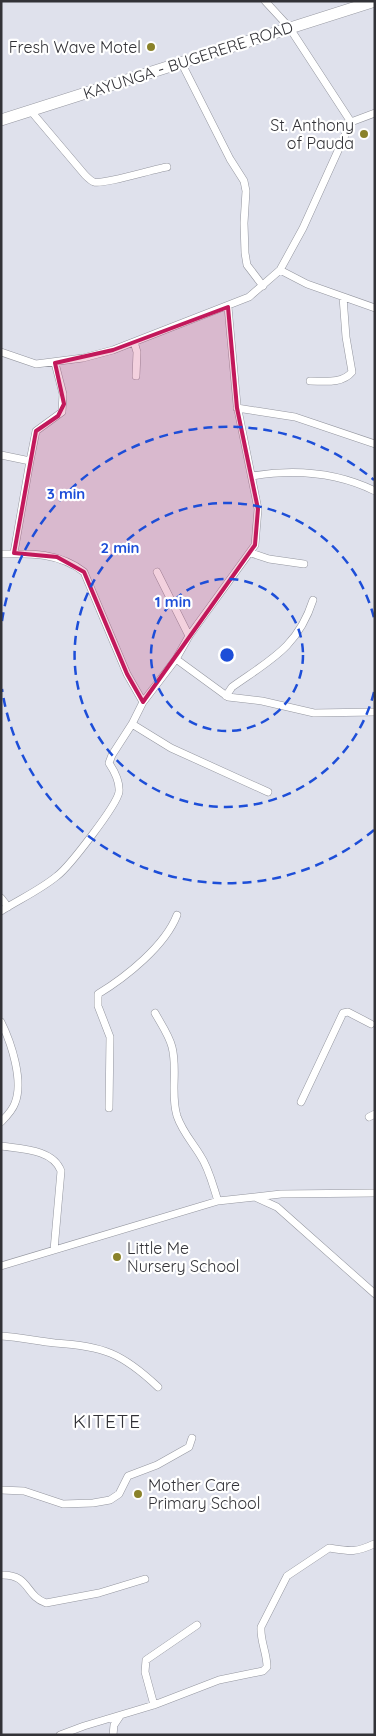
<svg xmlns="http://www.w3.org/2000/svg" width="376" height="1736" viewBox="0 0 376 1736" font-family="Quicksand,sans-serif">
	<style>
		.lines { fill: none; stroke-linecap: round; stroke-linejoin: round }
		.minor-casing { stroke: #94969f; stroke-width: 8 }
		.primary-casing { stroke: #94969f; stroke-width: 12 }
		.minor { stroke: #fff; stroke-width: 7 }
		.primary { stroke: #fff; stroke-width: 11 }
		.marked { fill: #c2185b; fill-opacity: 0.2; stroke: #c2185b; stroke-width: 4; stroke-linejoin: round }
		.ring { fill: none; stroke: #1d4ed8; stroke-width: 2.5; stroke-dasharray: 9 6 }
		.poi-dot { fill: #8a822a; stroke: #fff; stroke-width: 2 }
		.labels { text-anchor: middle; stroke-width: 4.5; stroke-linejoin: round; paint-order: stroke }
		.poi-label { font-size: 16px; fill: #323237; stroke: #fff; text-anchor: end }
		.street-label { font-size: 16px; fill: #323237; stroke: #fff }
		.quarter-label { font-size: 19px; letter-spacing: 1px; fill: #323237; stroke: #fff }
		.centre { fill: #1d4ed8; stroke: #fff; stroke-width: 2.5 }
		.ring-label { font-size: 15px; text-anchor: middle; font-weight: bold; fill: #1d4ed8; stroke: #fff; stroke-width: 4.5; stroke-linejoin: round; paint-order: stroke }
	</style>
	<rect width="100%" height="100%" fill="#dfe1ec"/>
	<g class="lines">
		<defs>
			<path id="minor" d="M265,1L289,27L351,122
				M181,62L230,159L244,181L246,191L244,223L245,253L247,265L263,286
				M30,110L85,175C87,177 91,181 94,182C102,185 154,169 167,167
				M351,122L375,113
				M280,270L307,284L375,308
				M134,342L137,352L136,376
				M1,352L36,364L83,358L113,350L249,297L280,270L303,228L351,122
				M310,381C325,381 342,384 352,372L346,337L343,297
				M237,408L295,417L375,444
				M1,455L30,461L14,553
				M30,461L36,431L62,412L63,394L55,363
				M252,476C294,469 336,472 375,491
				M251,553L269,559L304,564
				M1,554C31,553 60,553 84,572L127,674L143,702
				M157,572L189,636
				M176,659L228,697L262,701L314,713L375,712
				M226,696L232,687C270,660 298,647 313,600
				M132,724L171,748L268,792
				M1,898L8,907
				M1,911C20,899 40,890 57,876C69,867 117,805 119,792C120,782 115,772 109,763L112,755L132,724L143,702L176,659L189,636L255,545L258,509L237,405L228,307
				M155,1013C161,1024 169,1035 172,1047C178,1070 170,1093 177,1116C182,1131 192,1142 200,1155C209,1168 213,1186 218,1201
				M1,1022C11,1042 24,1081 15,1103C13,1109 6,1117 1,1122
				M301,1102L343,1013L348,1012L371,1024
				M109,1108L110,1037L98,1006V994C126,977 165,946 177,915
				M369,1117L375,1114
				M1,1146C21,1149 53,1149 61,1171L54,1250
				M255,1197L281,1194L375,1193
				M1,1266L218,1201L255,1197L277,1207L375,1294
				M1,1336C19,1337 37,1341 55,1343C103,1346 122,1353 158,1387
				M1,1490L24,1491L63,1504L93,1503L110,1500L119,1494L128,1476L157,1465L189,1447L192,1438
				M1,1575C30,1574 25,1596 46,1603L99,1593L145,1579
				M154,1705L145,1672L146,1660L197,1625
				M60,1735L84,1726L154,1705L219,1680L263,1671L267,1667C267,1653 260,1641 261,1627L287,1576L329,1548C349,1551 355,1553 374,1544
				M113,1735L114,1725L120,1716"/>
			<path id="primary" d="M1,120L375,1"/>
		</defs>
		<!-- minor casing -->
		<use href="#minor" class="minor-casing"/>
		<!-- primary casing -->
		<use href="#primary" class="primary-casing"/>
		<!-- minor -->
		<use href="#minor" class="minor"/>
		<!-- primary -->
		<use href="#primary" class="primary"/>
	</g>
	<!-- marked area -->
	<path class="marked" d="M228,307L237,408L258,509L255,545L143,702L127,674L84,572L57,557L14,553L36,431L58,416L64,404L55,363L113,350Z"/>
	<!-- distance rings -->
	<g class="ring">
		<circle cx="227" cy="655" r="76"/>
		<path d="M374 692A152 152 0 1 1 374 618"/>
		<path d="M374 830A228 228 0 0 1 2 689M2 621A228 228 0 0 1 374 480"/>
	</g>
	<!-- markers -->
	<g class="poi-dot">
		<circle cx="151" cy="47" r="5"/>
		<circle cx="364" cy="134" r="5"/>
		<circle cx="117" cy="1257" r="5"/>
		<circle cx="138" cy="1494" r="5"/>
	</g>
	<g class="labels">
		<!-- poi labels -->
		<g class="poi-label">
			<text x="141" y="53">Fresh Wave Motel</text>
			<text x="354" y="131">St. Anthony<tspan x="354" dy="18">of Pauda</tspan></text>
			<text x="127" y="1254" text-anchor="start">Little Me<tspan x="127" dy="18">Nursery School</tspan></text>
			<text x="148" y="1491" text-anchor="start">Mother Care<tspan x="148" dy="18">Primary School</tspan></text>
		</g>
		<!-- street labels -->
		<g class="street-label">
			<text transform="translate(188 60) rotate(-18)" y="6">KAYUNGA - BUGERERE ROAD</text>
		</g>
		<!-- quarter labels -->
		<g class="quarter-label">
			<text x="107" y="1428">KITETE</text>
		</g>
	</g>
	<circle cx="227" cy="655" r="8" class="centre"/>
	<g class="ring-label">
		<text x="66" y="499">3 min</text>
		<text x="120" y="553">2 min</text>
		<text x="173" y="607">1 min</text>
	</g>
	<!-- border -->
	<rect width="376" height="1736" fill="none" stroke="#323237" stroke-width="5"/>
</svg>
